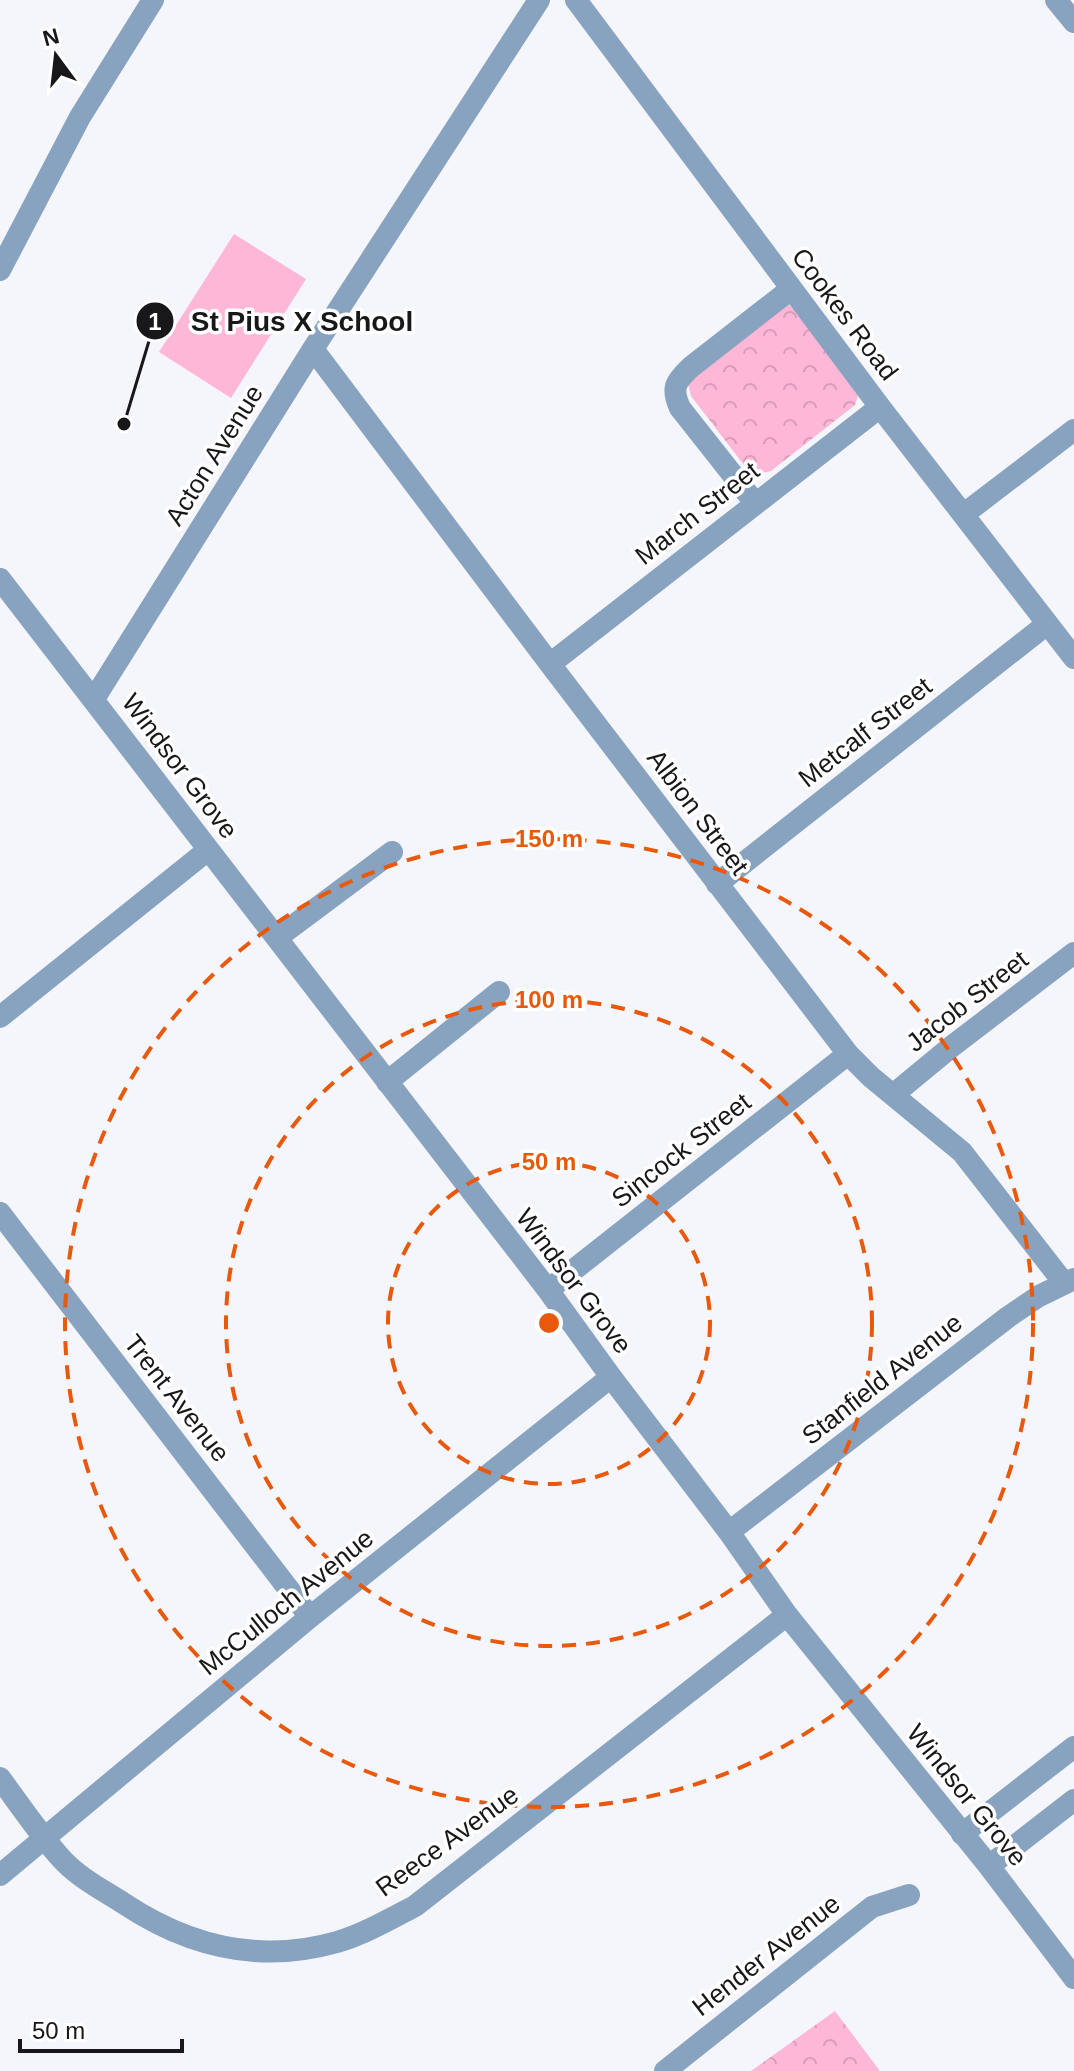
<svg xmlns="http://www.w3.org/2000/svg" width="1074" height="2071" viewBox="0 0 1074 2071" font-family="Helvetica,sans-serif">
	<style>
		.park { fill: url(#park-crowns) }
		.garden { fill: #feb7d6 }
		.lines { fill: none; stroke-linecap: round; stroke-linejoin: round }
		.minor { stroke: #88a3bf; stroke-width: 22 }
		.ring { fill: none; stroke: #e8590c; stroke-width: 4; stroke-dasharray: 14 10 }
		.labels { text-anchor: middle; stroke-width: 7; stroke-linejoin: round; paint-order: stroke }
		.street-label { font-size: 26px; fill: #18181a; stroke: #fff }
		.centre { fill: #e8590c; stroke: #fff; stroke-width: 4 }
		.ring-label { font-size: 24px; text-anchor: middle; font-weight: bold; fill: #e8590c; stroke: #fff; stroke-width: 7; stroke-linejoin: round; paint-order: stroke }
		.leader { fill: none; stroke: #18181a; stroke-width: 3 }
		.callout-dot { fill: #18181a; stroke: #fff; stroke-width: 3 }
		.mark-label { font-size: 24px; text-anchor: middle; font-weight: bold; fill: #fff }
		.callout-label { font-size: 28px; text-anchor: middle; font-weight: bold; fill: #18181a; stroke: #fff; stroke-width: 7; stroke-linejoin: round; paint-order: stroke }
	</style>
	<defs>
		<pattern id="park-crowns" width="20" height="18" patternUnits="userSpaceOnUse" patternTransform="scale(2)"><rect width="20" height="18" fill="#feb7d6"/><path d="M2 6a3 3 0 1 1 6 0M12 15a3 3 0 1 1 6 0" fill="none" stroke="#d99db7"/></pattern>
	</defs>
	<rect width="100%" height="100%" fill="#f5f5fc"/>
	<!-- park -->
	<path class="park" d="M789,305L799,311L858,396L855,405L771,471L759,474L747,469L691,396L688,384L776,306Z
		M835,2011L880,2071H751Z"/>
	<!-- garden -->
	<path class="garden" d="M234,234L306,279L231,398L159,352Z"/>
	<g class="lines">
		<!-- minor -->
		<path class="minor" d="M576,0L880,407L1074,658
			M1056,0L1074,22
			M0,270L80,117L153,0
			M313,349L550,664L848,1054L871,1077L962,1152L1064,1283
			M755,503L680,408C671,388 675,382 691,367L791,289
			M964,514L1074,430
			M0,579L548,1290L611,1377L729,1532L787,1615L989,1866L1074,1978
			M550,664L880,407
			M94,699L313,349L539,0
			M717,884L1047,624
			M278,937L392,852
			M0,1017L208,850
			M387,1082L499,992
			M894,1094L951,1047L1074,953
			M0,1213L310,1617
			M548,1290L848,1054
			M729,1532L1008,1317L1039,1296L1074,1279
			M0,1778C19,1804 38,1832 59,1856C76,1876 101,1889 123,1903C189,1947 260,1964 337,1942C364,1934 390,1919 415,1906L787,1615
			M962,1834L1074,1747
			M989,1866L1074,1800
			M0,1875L310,1617L611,1377
			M665,2071L872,1907L909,1895"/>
	</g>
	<!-- distance rings -->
	<g class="ring">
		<circle cx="549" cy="1323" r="161"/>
		<circle cx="549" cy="1323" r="323"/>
		<circle cx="549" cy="1323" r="484"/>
	</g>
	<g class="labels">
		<!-- street labels -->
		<g class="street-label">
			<text transform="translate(845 314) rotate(53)" y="9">Cookes Road</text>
			<text transform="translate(214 455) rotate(-58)" y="9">Acton Avenue</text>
			<text transform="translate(697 513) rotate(-38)" y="9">March Street</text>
			<text transform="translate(865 732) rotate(-38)" y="9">Metcalf Street</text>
			<text transform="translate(180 766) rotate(53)" y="9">Windsor Grove</text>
			<text transform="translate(698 812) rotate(53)" y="9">Albion Street</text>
			<text transform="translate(967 1001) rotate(-38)" y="9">Jacob Street</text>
			<text transform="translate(681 1150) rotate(-38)" y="9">Sincock Street</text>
			<text transform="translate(574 1281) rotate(53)" y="9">Windsor Grove</text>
			<text transform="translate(882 1379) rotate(-38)" y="9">Stanfield Avenue</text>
			<text transform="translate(177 1398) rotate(52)" y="9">Trent Avenue</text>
			<text transform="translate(286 1602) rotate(-39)" y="9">McCulloch Avenue</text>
			<text transform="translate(967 1795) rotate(51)" y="9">Windsor Grove</text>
			<text transform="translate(447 1841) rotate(-36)" y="9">Reece Avenue</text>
			<text transform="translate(766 1955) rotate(-38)" y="9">Hender Avenue</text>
		</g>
	</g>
	<circle cx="549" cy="1323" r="12" class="centre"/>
	<g class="ring-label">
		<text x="549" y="847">150 m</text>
		<text x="549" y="1008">100 m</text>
		<text x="549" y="1170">50 m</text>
	</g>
	<!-- callouts -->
	<path class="leader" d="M124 424L155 321"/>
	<g class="callout-dot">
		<circle cx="124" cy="424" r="8"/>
		<circle cx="155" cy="321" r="20"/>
	</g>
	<g class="mark-label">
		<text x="155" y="330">1</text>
	</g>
	<g class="callout-label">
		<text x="302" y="331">St Pius X School</text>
	</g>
	<!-- north arrow -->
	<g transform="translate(56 56) rotate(345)" stroke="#ffffff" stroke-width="6" paint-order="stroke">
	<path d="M0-6L14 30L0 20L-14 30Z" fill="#18181a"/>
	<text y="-12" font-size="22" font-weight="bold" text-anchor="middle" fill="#18181a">N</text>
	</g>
	<!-- scale -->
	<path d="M20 2039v12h162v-12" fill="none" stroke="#18181a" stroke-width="4"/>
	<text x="32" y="2039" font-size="24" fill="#18181a" stroke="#ffffff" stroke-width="6" paint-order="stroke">50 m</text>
</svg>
